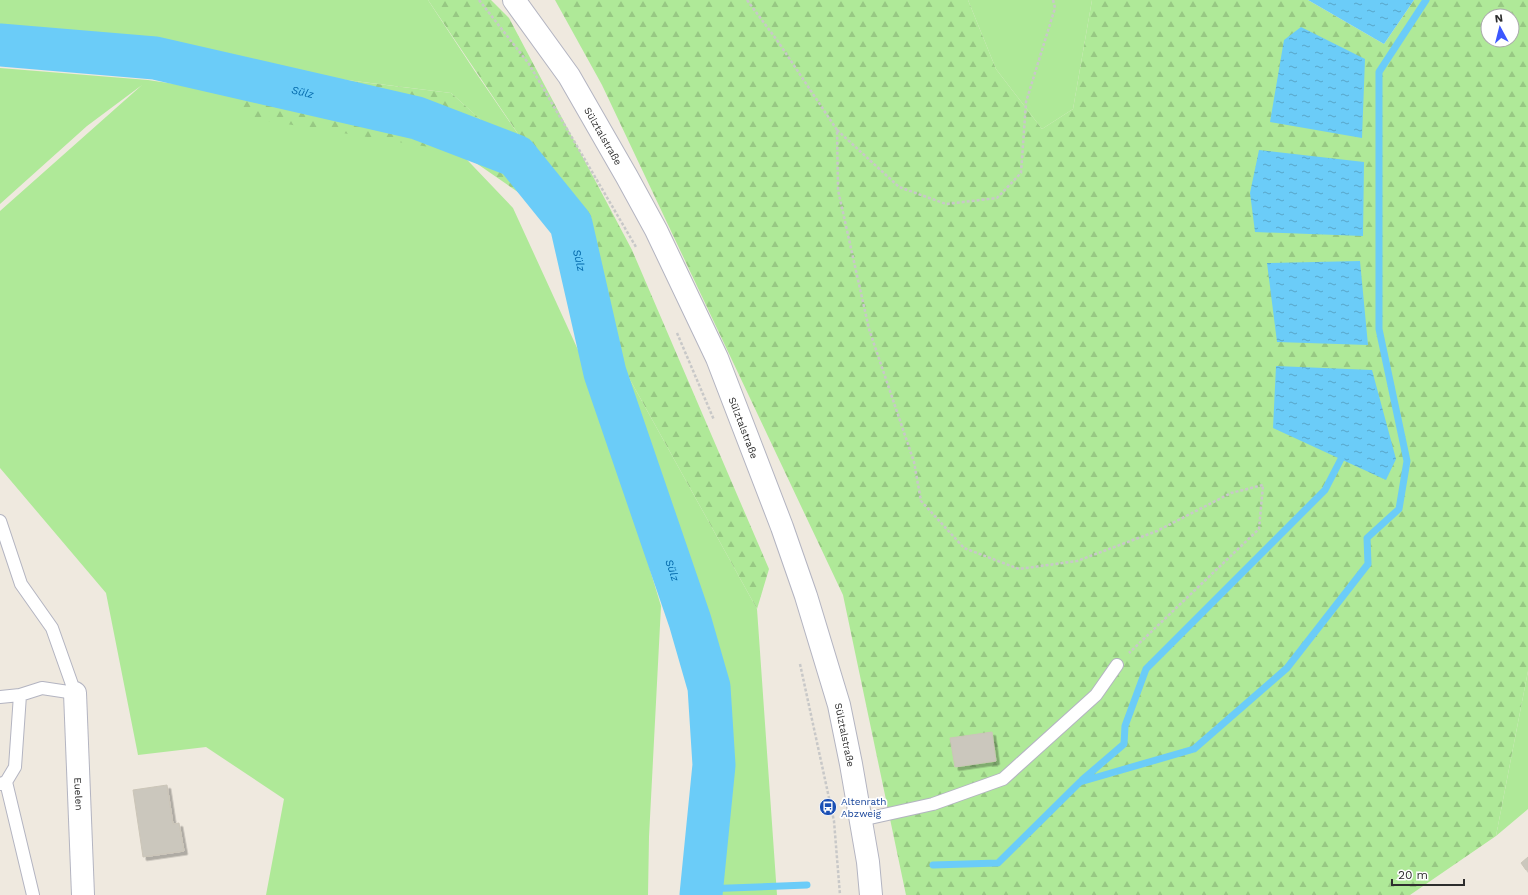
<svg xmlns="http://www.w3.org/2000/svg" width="1528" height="895" viewBox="0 0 1528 895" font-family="'Work Sans',sans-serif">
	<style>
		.green { fill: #afe998 }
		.forest { fill: url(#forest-firs); fill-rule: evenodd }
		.water { fill: url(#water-ripples) }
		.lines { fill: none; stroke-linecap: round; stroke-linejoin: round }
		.stream { stroke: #6bccf8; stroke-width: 7 }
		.river { stroke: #6bccf8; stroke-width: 43 }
		.building { fill: #cbc7bd; stroke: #cbc5b8; filter: url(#shadow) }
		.lane-casing { stroke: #b3b4c1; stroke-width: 14 }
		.street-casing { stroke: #b3b4c1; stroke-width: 24 }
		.secondary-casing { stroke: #b3b4c1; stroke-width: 24 }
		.path { stroke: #c8c8c8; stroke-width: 2.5; stroke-dasharray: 3 2; stroke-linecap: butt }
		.lane { stroke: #fff; stroke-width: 12 }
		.street { stroke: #fff; stroke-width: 22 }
		.secondary { stroke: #fff; stroke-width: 22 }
		.labels { text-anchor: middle; stroke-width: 3.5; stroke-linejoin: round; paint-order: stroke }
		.street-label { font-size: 10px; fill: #2d2d2d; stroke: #fff }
		.transit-label { font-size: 10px; fill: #164399; stroke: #fff; text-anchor: start }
		.water-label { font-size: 11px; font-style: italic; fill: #0369ab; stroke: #fff }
	</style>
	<defs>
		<pattern id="forest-firs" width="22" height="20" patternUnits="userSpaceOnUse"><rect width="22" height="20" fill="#afe998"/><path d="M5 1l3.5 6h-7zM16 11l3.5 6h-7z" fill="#97c883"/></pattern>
		<pattern id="water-ripples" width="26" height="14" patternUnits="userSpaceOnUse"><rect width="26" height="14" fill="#6bccf8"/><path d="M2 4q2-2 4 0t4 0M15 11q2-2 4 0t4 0" fill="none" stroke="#58a6c9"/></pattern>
		<filter id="shadow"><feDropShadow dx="3.5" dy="3.5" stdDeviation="0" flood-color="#0004"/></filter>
	</defs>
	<rect width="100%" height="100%" fill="#efe9df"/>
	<!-- green -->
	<path class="green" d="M0,0H428L474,70L553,185L451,93L0,37Z
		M968,0H1092L1073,109L1042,129L996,69Z
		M0,68L148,80L431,122L513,208L595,387L661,606L649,837L648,895H266L284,799L206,747L138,755L106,593L0,468V211L142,85L87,126L0,204Z
		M623,367L757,609L777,895H705L709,623Z
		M1528,671V809L1496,836Z"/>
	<!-- forest -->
	<path class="forest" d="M428,0H491L509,18L632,250L769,569L757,609L623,367L541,208L460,152L249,118L207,63L451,93L551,183Z
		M555,0H968L996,69L1042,129L1073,109L1092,0H1308L1384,44L1414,0H1528V671L1496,836L1410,895H906L843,595L602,85ZM1488,16H1512V40H1488Z"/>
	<!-- water -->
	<path class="water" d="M1308,0H1414L1384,44Z
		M1301,27L1365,59L1362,138L1270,122L1284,40Z
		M1259,150L1364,162L1363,236L1255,232L1250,193Z
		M1360,261L1368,345L1277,342L1267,263Z
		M1276,366L1372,370L1396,459L1386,480L1273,428Z"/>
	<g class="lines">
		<!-- stream -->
		<path class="stream" d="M1082,780L1124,744L1125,726L1146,669L1325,490L1341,459
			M933,865L998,863L1080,782L1194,749L1287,668L1368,564L1367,538L1399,509L1407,461L1379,329V72L1426,0
			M702,889L807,885"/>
		<!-- river -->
		<path class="river" id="s1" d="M0,45L155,58L417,118L516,156L571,224L605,373L690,621L709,687L714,765L701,895"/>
	</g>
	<!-- building -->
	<path class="building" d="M992,732L996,761L955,767L950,738Z
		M167,785L173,824L179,823L184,851L143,857L133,790Z
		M1528,857V870H1526L1521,863Z"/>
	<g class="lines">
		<defs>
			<path id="lane" d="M0,521L21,584L52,628L75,693L42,688L20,695L0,697
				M6,782L15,767L20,695
				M0,784L6,782L33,895
				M861,820L933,804L1003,779L1096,695L1117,665"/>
			<g id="street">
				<path id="s2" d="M75,693L83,895"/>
			</g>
			<g id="secondary">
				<path id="s3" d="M514,0L569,76L627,177L656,230L717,358L782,527L806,596L839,705L851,764L868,862L871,895"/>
			</g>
		</defs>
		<!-- lane casing -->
		<use href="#lane" class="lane-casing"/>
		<!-- street casing -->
		<use href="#street" class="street-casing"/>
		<!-- secondary casing -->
		<use href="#secondary" class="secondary-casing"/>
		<!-- path -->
		<path class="path" d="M479,0L529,64L636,247
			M747,0L779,43L837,130L838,190L869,329L914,462L921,501L964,548L1019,569L1077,561L1157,531L1231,493L1263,485L1259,529L1129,653
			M837,130L899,187L946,204L997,198L1021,173L1026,102L1055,8L1053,0
			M677,333L714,420
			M800,664L834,821L840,895"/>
		<!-- lane -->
		<use href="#lane" class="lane"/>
		<!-- street -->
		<use href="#street" class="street"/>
		<!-- secondary -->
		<use href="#secondary" class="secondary"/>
	</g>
	<!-- icons -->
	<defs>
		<symbol id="bus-disc" viewBox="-11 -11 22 22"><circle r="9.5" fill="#1a4fb4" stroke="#fff"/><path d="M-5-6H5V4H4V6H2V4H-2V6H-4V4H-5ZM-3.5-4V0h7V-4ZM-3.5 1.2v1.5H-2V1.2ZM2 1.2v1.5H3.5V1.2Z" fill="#fff"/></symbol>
	</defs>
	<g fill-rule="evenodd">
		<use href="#bus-disc" x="818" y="797" width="20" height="20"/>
	</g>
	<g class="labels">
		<!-- street labels -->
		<g class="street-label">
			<text dy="4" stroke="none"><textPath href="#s3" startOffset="163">Sülztalstraße</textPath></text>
			<text dy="4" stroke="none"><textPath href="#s3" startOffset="487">Sülztalstraße</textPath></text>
			<text dy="4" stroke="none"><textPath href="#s3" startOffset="811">Sülztalstraße</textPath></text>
			<text dy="4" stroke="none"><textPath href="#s2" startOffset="101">Euelen</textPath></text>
		</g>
		<!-- transit labels -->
		<g class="transit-label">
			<text x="841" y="805">Altenrath<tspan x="841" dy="12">Abzweig</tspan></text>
		</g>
		<!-- water labels -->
		<g class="water-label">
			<text dy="4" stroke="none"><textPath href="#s1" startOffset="307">Sülz</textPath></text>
			<text dy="4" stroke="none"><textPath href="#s1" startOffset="655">Sülz</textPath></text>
			<text dy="4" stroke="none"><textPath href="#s1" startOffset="979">Sülz</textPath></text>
		</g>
	</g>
	<!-- north arrow -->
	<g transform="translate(1500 28) rotate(353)"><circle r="19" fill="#ffffff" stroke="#ababab"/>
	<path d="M0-3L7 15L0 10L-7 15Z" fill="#3c57ff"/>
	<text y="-6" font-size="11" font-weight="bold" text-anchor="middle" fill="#2d2d2d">N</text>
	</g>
	<!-- scale -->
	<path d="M1392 879v6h72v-6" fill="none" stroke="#2d2d2d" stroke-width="2"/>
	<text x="1398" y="879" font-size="12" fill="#2d2d2d" stroke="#ffffff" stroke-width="3" paint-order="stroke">20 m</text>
</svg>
